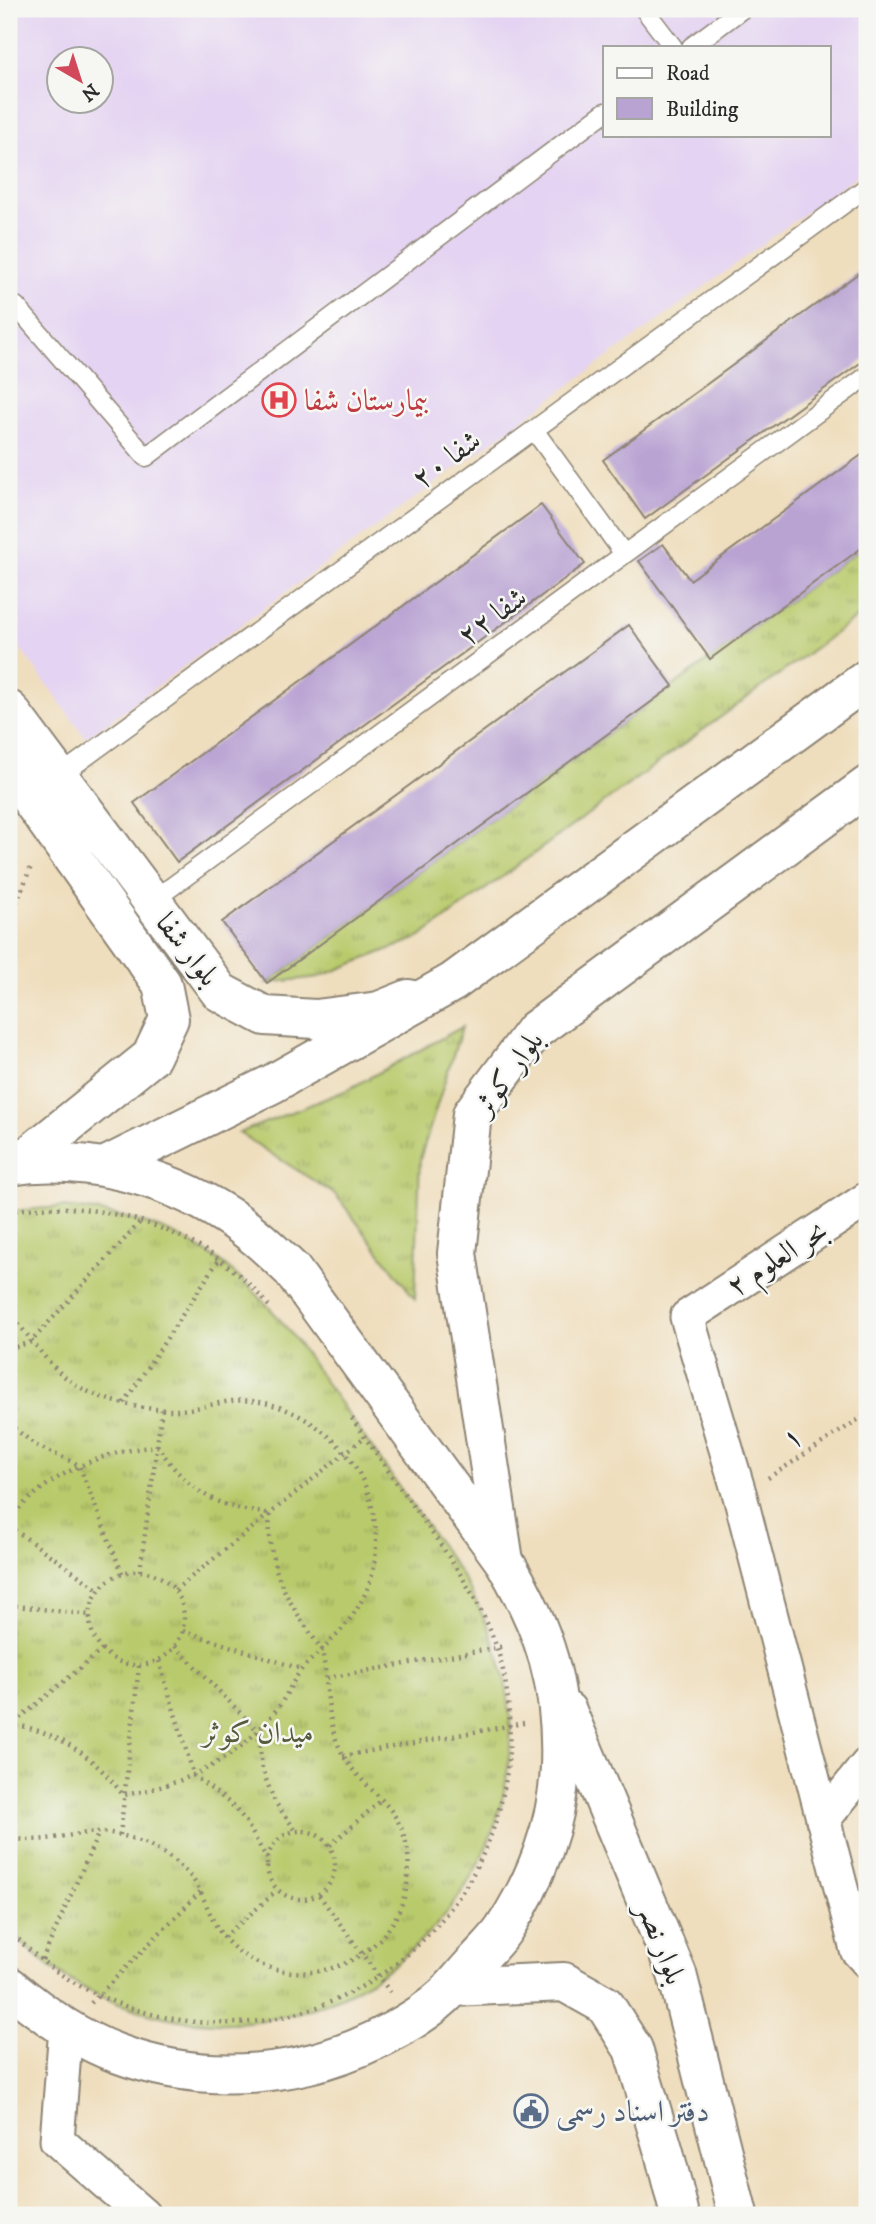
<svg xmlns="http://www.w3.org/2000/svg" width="876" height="2224" viewBox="0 0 876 2224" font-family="'IM FELL DW Pica',Amiri,serif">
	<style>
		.built { fill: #e4d3f2; fill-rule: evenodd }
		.grass { fill: url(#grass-tufts); stroke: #727a4c; stroke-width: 2 }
		.building { fill: #b9a3d3 }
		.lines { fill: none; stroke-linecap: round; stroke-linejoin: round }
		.lane-casing { stroke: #8d8474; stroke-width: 21 }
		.street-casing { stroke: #8d8474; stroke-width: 37 }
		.secondary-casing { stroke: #8d8474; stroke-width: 42 }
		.primary-casing { stroke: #8d8474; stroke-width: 42 }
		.path { stroke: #8d8474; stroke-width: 4.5; stroke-dasharray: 2 5; stroke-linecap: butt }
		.lane { stroke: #fff; stroke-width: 18 }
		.street { stroke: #fff; stroke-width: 33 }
		.secondary { stroke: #fff; stroke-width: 38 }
		.primary { stroke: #fff; stroke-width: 38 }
		.labels { text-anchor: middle; stroke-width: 5; stroke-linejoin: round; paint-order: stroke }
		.health-label { font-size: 30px; fill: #be3a42; stroke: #f6f6f2; text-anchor: start }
		.street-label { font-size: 30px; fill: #2b2b2b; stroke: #f6f6f2 }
		.park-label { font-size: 30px; fill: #565b3e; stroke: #f6f6f2 }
		.service-label { font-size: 30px; fill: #4e5e75; stroke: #f6f6f2; text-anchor: start }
	</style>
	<defs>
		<pattern id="grass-tufts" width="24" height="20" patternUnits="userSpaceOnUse" patternTransform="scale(1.75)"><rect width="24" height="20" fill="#b9ca6c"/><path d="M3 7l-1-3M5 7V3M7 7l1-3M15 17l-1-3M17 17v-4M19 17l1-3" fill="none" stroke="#97a459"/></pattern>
	</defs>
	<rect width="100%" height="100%" fill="#f6f6f2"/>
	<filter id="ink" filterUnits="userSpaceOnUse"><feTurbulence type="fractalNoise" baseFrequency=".0143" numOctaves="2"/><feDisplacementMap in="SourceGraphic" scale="14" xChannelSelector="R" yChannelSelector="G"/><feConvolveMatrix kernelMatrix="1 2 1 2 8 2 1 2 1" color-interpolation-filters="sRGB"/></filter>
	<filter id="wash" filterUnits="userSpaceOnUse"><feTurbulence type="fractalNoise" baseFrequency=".00686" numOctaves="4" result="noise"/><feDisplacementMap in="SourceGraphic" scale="28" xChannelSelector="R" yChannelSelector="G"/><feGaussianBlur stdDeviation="1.57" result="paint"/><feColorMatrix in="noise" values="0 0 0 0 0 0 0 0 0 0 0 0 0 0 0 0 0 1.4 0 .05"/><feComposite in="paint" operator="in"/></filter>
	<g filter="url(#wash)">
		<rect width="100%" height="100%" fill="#efdebd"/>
		<!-- built -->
		<path class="built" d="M9,9H867V168L86,738L9,633ZM605,47H829V135H605ZM60,60H102V102H60Z"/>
		<!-- grass -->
		<path class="grass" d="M867,544V610L420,937L319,977L267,983Z
			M462,1027L420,1159L415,1299L336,1195L239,1133L347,1090Z
			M63,1207C165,1217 226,1251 290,1332L460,1573C486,1617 507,1664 510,1717C519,1916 329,2070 137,2010C88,1995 43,1968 9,1929V1211Z"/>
		<g id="blocks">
			<!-- building -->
			<path class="building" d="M867,267V358L645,519L603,460Z
				M867,451V544L710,659L639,561L663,544L690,580Z
				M541,505L585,564L177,862L134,803Z
				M629,625L673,686L267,983L222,922Z"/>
		</g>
	</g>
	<g filter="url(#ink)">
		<use href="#blocks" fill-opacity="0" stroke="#8d8474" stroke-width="2"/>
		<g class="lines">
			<defs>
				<path id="lane" d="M644,9L673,47
					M866,9L867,10
					M691,47L742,9
					M9,310L16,306L146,457L605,112
					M534,430L624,554
					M58,777L867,187
					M151,902L867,376"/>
				<path id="street" d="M867,1199L687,1317L740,1496L857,1950L867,1961
					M823,1820L867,1765
					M66,2028L57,2140L143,2215"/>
				<path id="secondary" d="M9,710L220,992L265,1016L316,1019L379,1011L409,999
					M9,769L162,984L169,1019L151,1057L17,1165
					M9,1166C82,1154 164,1175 226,1215C250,1230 271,1250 292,1270L504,1561C545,1629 563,1686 560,1766C558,1824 535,1882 504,1929C496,1941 485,1951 476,1961C465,1972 455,1986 444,1996C429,2010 410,2022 391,2032C307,2078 207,2087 116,2053C76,2038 41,2013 9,1986
					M567,1711L677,1974L738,2215
					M453,1987L564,1982L605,2005L633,2049L664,2152L680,2215"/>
				<path id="primary" d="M104,1167L272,1084L453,982L867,679
					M504,1561L457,1253L472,1114L535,1030L867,786"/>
			</defs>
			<!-- lane casing -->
			<use href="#lane" class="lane-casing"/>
			<!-- street casing -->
			<use href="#street" class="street-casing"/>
			<!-- secondary casing -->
			<use href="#secondary" class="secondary-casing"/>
			<!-- primary casing -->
			<use href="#primary" class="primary-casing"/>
			<!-- path -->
			<path class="path" d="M9,922L32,864
				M9,1211C102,1196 209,1231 269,1306
				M9,1313C38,1345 53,1378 96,1395C120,1405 154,1411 180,1410C197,1409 215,1403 232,1401C271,1397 310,1417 337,1444C357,1464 370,1490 374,1518C383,1575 362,1612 322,1650C290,1604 266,1572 270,1513C218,1510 186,1490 158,1446C98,1452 49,1474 9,1519
				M9,1349L31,1342L142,1220
				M124,1403L220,1258
				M9,1424L37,1446L79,1465L122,1573
				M768,1478L867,1414
				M9,1526L99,1590
				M90 1618a47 47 0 1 1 94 0a47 47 0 1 1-94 0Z
				M140,1571L162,1409
				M175,1590L366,1436
				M9,1605L90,1615
				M183,1631L301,1669
				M175,1646L258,1731L262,1768L268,1785L275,1802L296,1831
				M159,1661L194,1776L230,1803L245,1820L267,1859
				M9,1666L14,1690L12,1724C60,1733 94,1756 123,1795C183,1786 238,1760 276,1710C286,1698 292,1681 302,1669C308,1662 316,1656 322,1650C329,1685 325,1721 342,1753C362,1791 398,1800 407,1847C412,1876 405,1909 386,1932C347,1980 272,1988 227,1941C215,1928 209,1911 202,1895C192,1871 167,1853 144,1843C130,1837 113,1832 98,1832C64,1834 45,1844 9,1838
				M327,1678L505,1646
				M9,1727L102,1650
				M343,1756L524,1723
				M267 1865a34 34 0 1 1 68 0a34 34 0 1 1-68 0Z
				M120,1835L139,1666
				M330,1845L383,1799
				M319,1895L390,1992
				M9,1929C43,1968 88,1995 137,2010C346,2075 542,1893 505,1680C494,1618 457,1568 421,1517C397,1484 374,1450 351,1417
				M224,1937L277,1891
				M42,1960L99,1832
				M91,2003L201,1891"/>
			<!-- lane -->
			<use href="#lane" class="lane"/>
			<!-- street -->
			<use href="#street" class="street"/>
			<!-- secondary -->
			<use href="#secondary" class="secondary"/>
			<!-- primary -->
			<use href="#primary" class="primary"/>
		</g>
	</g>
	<!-- icons -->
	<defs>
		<symbol id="hospital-ring" viewBox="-11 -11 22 22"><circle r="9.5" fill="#f6f6f2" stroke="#e0444e" stroke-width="1.5"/><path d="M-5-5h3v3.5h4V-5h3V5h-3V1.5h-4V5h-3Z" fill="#e0444e"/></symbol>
		<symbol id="civic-ring" viewBox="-11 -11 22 22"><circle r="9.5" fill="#f6f6f2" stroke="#5c6f8a" stroke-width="1.5"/><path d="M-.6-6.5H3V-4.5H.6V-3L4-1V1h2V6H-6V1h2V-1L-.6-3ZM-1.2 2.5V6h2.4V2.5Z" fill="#5c6f8a"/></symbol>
	</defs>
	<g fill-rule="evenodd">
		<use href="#hospital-ring" x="260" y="381" width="38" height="38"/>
		<use href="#civic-ring" x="512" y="2092" width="38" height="38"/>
	</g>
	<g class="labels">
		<!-- health labels -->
		<g class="health-label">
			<text x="304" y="410">بیمارستان شفا</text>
		</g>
		<!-- street labels -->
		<g class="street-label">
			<text transform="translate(446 459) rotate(-36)" y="10">شفا ۲۰</text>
			<text transform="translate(492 616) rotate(-36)" y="10">شفا ۲۲</text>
			<text transform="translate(188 949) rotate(52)" y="10">بلوار شفا</text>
			<text transform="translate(508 1073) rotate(-54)" y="10">بلوار کوثر</text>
			<text transform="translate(777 1258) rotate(-33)" y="10">بحر العلوم ۲</text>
			<text transform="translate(792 1437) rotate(-33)" y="10">۱</text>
			<text transform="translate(662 1943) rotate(69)" y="10">بلوار نصر</text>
		</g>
		<!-- park labels -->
		<g class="park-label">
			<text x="258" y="1742">میدان کوثر</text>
		</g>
		<!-- service labels -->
		<g class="service-label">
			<text x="556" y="2121">دفتر اسناد رسمی</text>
		</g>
	</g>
	<!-- margin -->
	<rect width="876" height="2224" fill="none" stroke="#f6f6f2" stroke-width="35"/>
	<!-- legend -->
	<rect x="603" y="46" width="228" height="91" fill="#f6f6f2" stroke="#a5a5a2" stroke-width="2"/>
	<rect x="617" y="68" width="35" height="10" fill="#ffffff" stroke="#a5a5a2" stroke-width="2"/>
	<text x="666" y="80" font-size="21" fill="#2b2b2b">Road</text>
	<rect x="617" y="98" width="35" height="21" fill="#b9a3d3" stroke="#a5a5a2" stroke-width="2"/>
	<text x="666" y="116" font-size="21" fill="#2b2b2b">Building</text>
	<!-- north arrow -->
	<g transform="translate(80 80) rotate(141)"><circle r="33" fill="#f6f6f2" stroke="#a5a5a2" stroke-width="2"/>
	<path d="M0-5L12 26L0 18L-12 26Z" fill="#d1495b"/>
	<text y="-10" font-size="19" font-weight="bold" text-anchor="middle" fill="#2b2b2b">N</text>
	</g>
</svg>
